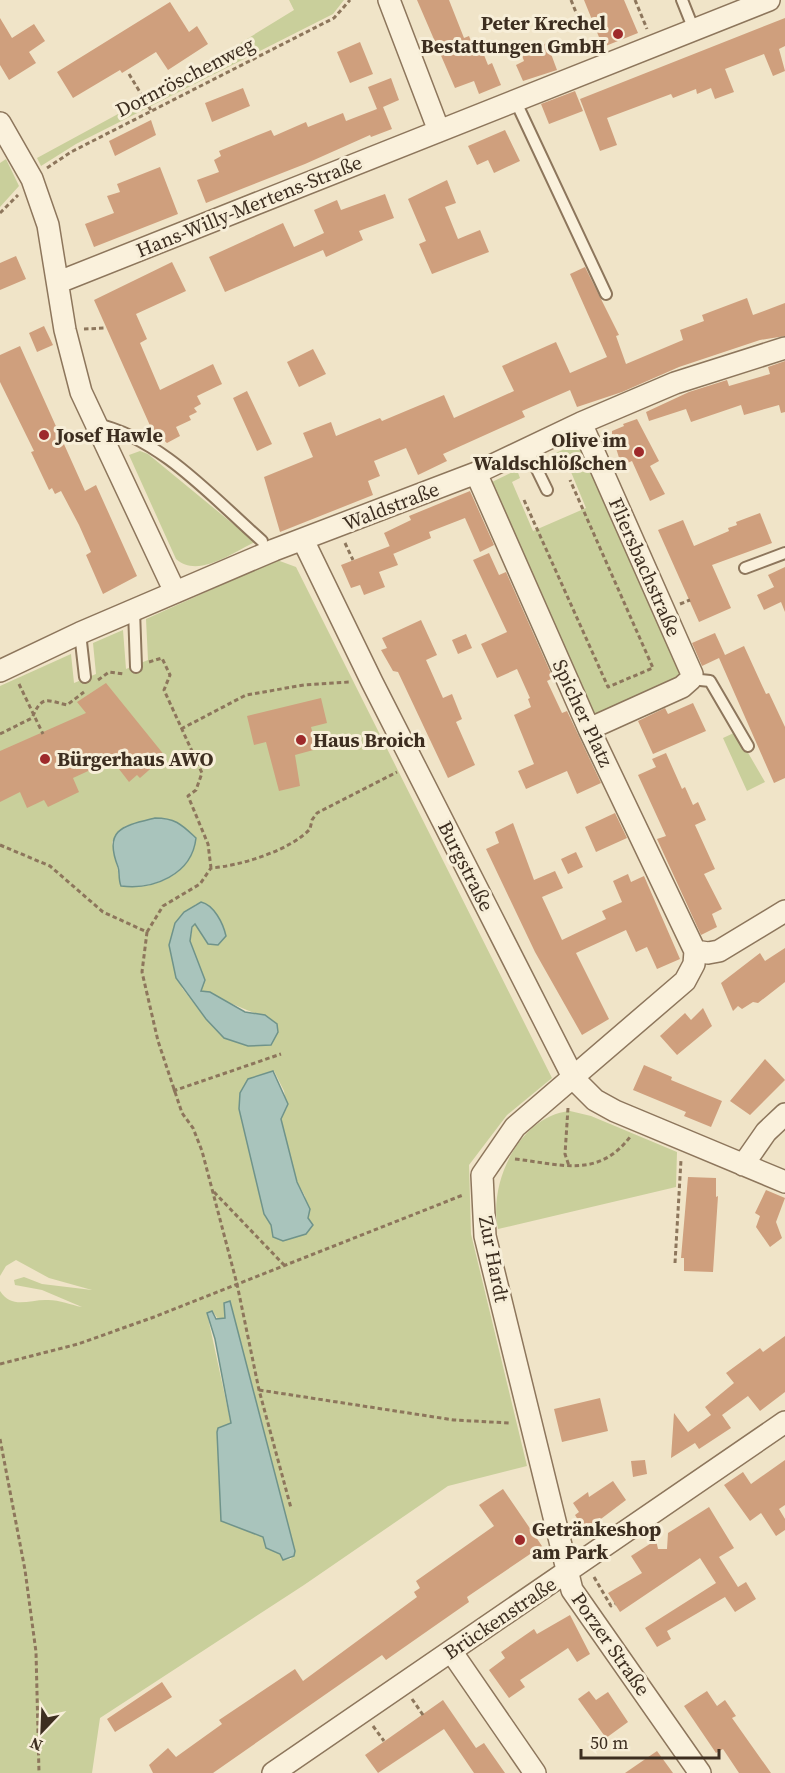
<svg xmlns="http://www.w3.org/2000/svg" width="785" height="1773" viewBox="0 0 785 1773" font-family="'Source Serif 4',serif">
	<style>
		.green { fill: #c9cf9b; fill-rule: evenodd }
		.water { fill: #a9c4bc; stroke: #6f938a; stroke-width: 1.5 }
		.building { fill: #cf9f7d }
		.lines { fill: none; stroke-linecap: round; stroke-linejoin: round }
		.lane-casing { stroke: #8d765c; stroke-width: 14 }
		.street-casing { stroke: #8d765c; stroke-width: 24 }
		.path { stroke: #8d765c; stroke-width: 3; stroke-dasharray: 4.5 3; stroke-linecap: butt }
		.lane { stroke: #faf1dc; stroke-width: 10 }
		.street { stroke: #faf1dc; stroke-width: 21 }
		.poi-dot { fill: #9e2a2b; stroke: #f7eed8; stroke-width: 2 }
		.labels { text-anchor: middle; stroke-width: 6; stroke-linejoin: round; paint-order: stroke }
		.poi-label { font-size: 20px; font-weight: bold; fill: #3d2e20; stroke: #f7eed8; text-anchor: start }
		.street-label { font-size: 20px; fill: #3d2e20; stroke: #f7eed8 }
	</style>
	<rect width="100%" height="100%" fill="#f0e4c8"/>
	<!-- green -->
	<path class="green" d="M289,0H344L333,14L76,144L41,166L37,158L177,82L294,10Z
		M6,159L19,186L0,207V163Z
		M578,443L682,675L677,680L604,713H595L589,707L493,489L492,482L517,470L520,478L512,482L533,531L586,508L566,460L555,464L551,455Z
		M140,451L148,454L255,542C233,552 198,579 176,559L129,455Z
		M277,560L296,567L552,1078L507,1115L469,1165L471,1234L527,1466L448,1486L304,1585L100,1718L92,1773H0V1291C12,1310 30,1299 48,1300C60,1300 71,1305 82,1307L42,1290L15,1285L14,1280L24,1277L42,1284L92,1290L49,1278L16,1260L6,1266L0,1276V686L71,654L74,683L96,674L93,643L123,630L126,669L148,660L146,619ZM155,818C173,818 184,826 196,838C193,875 153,891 121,886L112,842L125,826ZM196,904L208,944L195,924L193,926L190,941L205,980L201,991L254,1013L270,1045L256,1046L230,1040L206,1019L182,988L169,945L175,923ZM274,1071L284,1091L287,1108L283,1112L281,1119L297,1182L305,1196L308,1218L271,1225L264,1214L239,1109L240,1093L248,1079ZM212,1311L219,1320L226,1318V1313H232L295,1551L291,1559L283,1560L280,1554L266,1548L264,1537L221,1521L217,1432L231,1424L207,1313Z
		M736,732L765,782L747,791L723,738Z
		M570,1111L591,1116L677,1152L676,1187L498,1229C488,1183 519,1116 570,1111Z"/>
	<!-- water -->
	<path class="water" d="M155,818C176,818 182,825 196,838C192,875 153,890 121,886C118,879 120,872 118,867C103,829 123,826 155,818Z
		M201,902C214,905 223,923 226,936L218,945L208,944L195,924L192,927L190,941L205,980L201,991L210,992L245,1012L265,1015L277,1024L278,1032L271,1045L248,1046L224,1038L206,1019L176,978L169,945L175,923L184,912Z
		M273,1071L288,1104L281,1119L297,1182L310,1209L308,1218L313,1225L306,1234L283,1241L273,1237L271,1225L264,1214L239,1109L240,1093L248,1079Z
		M230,1301L295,1551L294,1556L283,1560L280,1554L266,1548L263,1537L221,1521L217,1432L218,1428L231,1423L215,1339L207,1313L212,1311L216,1319L225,1318L224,1303Z"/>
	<!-- building -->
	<path class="building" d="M417,0H449L464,38L469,36L475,52L482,50L488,65L492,63L501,85L479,94L474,81L455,88Z
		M584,0H624L638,33L603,47Z
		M170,2L189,32L197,26L208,44L168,70L156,52L122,73L120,70L73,98L57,72Z
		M0,18L12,38L34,24L45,41L29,52L36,63L9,80L0,65Z
		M785,18V46L779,49L785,71L773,76L764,54L725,69L734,92L715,99L711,88L697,94L696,89L673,98L671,94L607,118L617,145L600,151L580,99Z
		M360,42L373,74L350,83L337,52Z
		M547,43L557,70L523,81L516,65L524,61L521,53Z
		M391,78L399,100L383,107L392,129L371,137L370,135L305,164L206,203L197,180L219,172L214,160L221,156L219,151L271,130L274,136L306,122L308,127L343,113L346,121L377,109L368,87Z
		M243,88L250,106L212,122L205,103Z
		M575,91L583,111L549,124L541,104Z
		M151,120L156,135L115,156L109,141Z
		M505,130L520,161L494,173L488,160L477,165L468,146Z
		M160,167L178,214L94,247L85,224L114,213L107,196L120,192L117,184Z
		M447,180L456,203L445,207L458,239L480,230L489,252L432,274L419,244L426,241L408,199Z
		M385,194L394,218L359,231L363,240L326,257L323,250L225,292L209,257L283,223L294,247L324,233L314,210L337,200L341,210Z
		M16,256L26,279L0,290V263Z
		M172,262L186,291L136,314L147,339L140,343L160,390L213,364L222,384L197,396L201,404L194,408L197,412L189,416L191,420L176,427L180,436L167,443L152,430L94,300Z
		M585,267L619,335L616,336L626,364L683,340L680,330L704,321L702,315L747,298L753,315L785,303V336L760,340L679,367L622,392L577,407L570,390L522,411L525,417L443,454L447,461L418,475L406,448L374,461L380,476L368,481L373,495L280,532L264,477L313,457L303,433L331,422L336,436L380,418L382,421L444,395L454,418L514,391L502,366L556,342L570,373L607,357L570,274Z
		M44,326L53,345L37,352L29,333Z
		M20,346L85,491L96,485L137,576L103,594L86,555L91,552L79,525L61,491L55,494L52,488L49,490L31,452L34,451L0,382V355Z
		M313,349L326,374L299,387L287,362Z
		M785,361V412L781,413L779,405L744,415L741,405L691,422L686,409L649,421L646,412L689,392L727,380L729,386L770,374L768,367Z
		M247,391L272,444L257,451L233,398Z
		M637,419L659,461L650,466L665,494L650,501L632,461L625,464L623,460L620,461L612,435V431L624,426L623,424Z
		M470,491L494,545L480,552L465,518L429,532L431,538L393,554L384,533L411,520L409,516Z
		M760,513L772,543L712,565L731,608L699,622L658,530L683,520L694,546L729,531L728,528L737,525L736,522Z
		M390,546L398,565L379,572L385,587L364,595L360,585L351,588L341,565Z
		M489,553L499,575L506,572L553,678L547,681L562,713L567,711L601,783L577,794L567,771L526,789L518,771L534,764L514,715L531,707L528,699L530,698L517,669L497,678L481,644L507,632L473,560Z
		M785,567V612L781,602L764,610L757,595L774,587L768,575Z
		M421,620L437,655L426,660L443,698L452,694L462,719L456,722L475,765L448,778L398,672L393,671L381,650L387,648L382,638Z
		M715,633L725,655L744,646L766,694L769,693L785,727V778L774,783L719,658L702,666L692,643Z
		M466,634L472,648L458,654L452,640Z
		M106,683L165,756L140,778L137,775L129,782L112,760L73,778L79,792L48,807L44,800L27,808L20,792L0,802V751L86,713L77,702Z
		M321,698L327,723L311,727L317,749L295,755L300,786L279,791L266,742L254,745L247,716Z
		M693,703L706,731L653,754L638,721L665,708L668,714Z
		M666,753L682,789L685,787L693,805L698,802L706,820L695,825L715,869L704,874L722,909L712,914L717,927L701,935L657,839L666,836L638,775L656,767L652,759Z
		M615,813L627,838L596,852L585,827Z
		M513,823L534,880L555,871L563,888L542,897L562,940L606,919L602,911L622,902L613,881L628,874L631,882L644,876L680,959L657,969L647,947L636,952L626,930L576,953L609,1019L582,1035L535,952L486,849L499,843L495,832Z
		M576,852L583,867L568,874L561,859Z
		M785,948V982L758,1003L753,1002L742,1009L738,1006L733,1011L721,983L760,953L765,961Z
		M703,1008L712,1026L677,1055L660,1036L685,1013L691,1020Z
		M765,1059L785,1080L750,1115L730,1101Z
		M644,1065L672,1077L671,1080L722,1101L711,1127L684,1116L686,1112L633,1090Z
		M688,1177L716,1178V1197L718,1196L713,1272L684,1271V1258H681Z
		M766,1190L785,1198L776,1222L782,1238L770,1247L756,1227L760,1216L755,1213Z
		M785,1336V1392L760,1411L748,1396L722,1415L731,1428L699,1449L695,1443L671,1458L674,1413L688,1432L711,1415L705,1407L734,1383L726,1373L760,1348L763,1352Z
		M600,1398L608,1431L562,1442L554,1409Z
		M645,1460L647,1474L633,1477L631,1461Z
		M785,1460V1505L779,1509L785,1519V1530L776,1536L761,1513L750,1521L724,1485L743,1472L751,1484Z
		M613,1481L626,1500L585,1531L575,1515L579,1512L573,1503L588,1492L589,1497Z
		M503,1489L542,1546L467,1597L469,1602L436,1625L386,1660L382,1655L213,1773H153L149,1765L168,1748L176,1757L222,1724L219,1720L295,1669L303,1681L417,1597L414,1592L420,1588L416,1581L494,1526L479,1505Z
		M709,1507L734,1548L719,1557L738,1587L746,1582L756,1599L735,1612L725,1597L667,1631L671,1639L657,1647L645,1628L716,1583L700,1558L620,1612L608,1593L642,1573L631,1556L656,1540L658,1549H667L668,1533Z
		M570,1615L590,1654L577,1662L568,1648L520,1680L525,1687L509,1698L489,1670L505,1658L501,1652L534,1629L537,1634Z
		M162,1682L172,1697L115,1732L107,1719Z
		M589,1691L596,1700L608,1692L628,1722L606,1738L578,1699Z
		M707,1691L717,1706L725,1700L736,1716L732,1718L771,1773H739L723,1749L716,1753L684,1706Z
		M443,1700L476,1748L484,1743L505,1773H474L444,1729L378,1773L365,1755Z
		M657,1751L673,1773H625Z"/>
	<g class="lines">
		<defs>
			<path id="lane" d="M682,0L694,30
				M515,100L606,294
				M96,424C161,438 213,498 262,541
				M527,449L547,490
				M745,568L785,553
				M134,610L136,667
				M80,633L85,677
				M691,679L710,681L748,746"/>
			<path id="street" d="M389,0L439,131
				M0,123L32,179L48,225L65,330L81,392L175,592
				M59,282L769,0
				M581,423L692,674L691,679L682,687L589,729
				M476,473L589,729L695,951
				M303,540L372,682L574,1079L595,1100L615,1111L785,1182
				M0,671L80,633L274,550L476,473L581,423L675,383L785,348
				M695,951L694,964L685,981L515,1127L482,1175L485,1236L572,1590L700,1773
				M695,951L708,953L719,951L785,911
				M743,1165L766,1132L785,1114
				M451,1651L535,1773
				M273,1773L785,1422"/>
		</defs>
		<!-- lane casing -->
		<use href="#lane" class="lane-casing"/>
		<!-- street casing -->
		<use href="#street" class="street-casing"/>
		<!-- path -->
		<path class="path" d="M571,0L582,27
			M635,0L647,29
			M129,74L152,112
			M47,168L71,152L334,18L350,0
			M0,213L18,195
			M84,329L106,328
			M524,500L608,687L653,668L570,480
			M345,543L353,560
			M680,604L690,600
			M149,662L162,658L170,675L164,690L202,773L196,790L188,796L208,844L211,868
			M98,680L109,672L124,674
			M19,684L43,734
			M181,729L246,695L304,685L350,682
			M0,734L32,718C42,695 46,700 67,705L84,692
			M0,845L50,866L103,912L147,932L142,972L158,1041L182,1113L193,1128L202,1151L237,1284L259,1390L291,1508
			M147,932L163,906L200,884L211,868C240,866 291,850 310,829L312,820L317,813L397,772
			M173,1091L281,1054
			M568,1108L565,1154L569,1166
			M515,1159C560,1164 598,1179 630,1137
			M214,1192L284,1265
			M675,1263L681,1160
			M0,1364L78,1344L154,1317L463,1195
			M259,1390L454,1420L510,1423
			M0,1439L25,1570L36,1652L39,1773
			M594,1577L611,1606L615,1604
			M412,1699L423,1715
			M373,1726L384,1741"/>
		<!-- lane -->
		<use href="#lane" class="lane"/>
		<!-- street -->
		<use href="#street" class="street"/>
	</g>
	<!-- markers -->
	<g class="poi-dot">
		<circle cx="618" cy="34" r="6"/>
		<circle cx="44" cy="435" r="6"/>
		<circle cx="639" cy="452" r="6"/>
		<circle cx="301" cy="740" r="6"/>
		<circle cx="45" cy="759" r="6"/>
		<circle cx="520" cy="1540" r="6"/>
	</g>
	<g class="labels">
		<!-- poi labels -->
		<g class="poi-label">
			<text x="606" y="30" text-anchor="end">Peter Krechel<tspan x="606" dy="23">Bestattungen GmbH</tspan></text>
			<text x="56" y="442">Josef Hawle</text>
			<text x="627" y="447" text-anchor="end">Olive im<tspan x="627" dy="23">Waldschlößchen</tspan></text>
			<text x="313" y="747">Haus Broich</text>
			<text x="57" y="766">Bürgerhaus AWO</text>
			<text x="532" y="1536">Getränkeshop<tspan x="532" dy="23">am Park</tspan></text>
		</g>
		<!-- street labels -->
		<g class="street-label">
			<text transform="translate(185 77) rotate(-27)" y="7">Dornröschenweg</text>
			<text transform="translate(249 206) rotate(-22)" y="7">Hans-Willy-Mertens-Straße</text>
			<text transform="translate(391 506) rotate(-21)" y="7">Waldstraße</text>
			<text transform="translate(645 567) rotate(66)" y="7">Fliersbachstraße</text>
			<text transform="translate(583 713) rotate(65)" y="7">Spicher Platz</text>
			<text transform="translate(466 866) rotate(63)" y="7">Burgstraße</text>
			<text transform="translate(494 1259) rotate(79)" y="7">Zur Hardt</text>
			<text transform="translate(500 1618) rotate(-34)" y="7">Brückenstraße</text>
			<text transform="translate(611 1644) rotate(55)" y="7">Porzer Straße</text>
		</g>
	</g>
	<!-- north arrow -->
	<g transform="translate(42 1731) rotate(203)" stroke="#f7eed8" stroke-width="4.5" paint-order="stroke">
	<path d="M0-4.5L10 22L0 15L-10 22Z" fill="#3d2e20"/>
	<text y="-9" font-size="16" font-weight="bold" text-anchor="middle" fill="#3d2e20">N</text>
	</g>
	<!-- scale -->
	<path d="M581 1749v9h138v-9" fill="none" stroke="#3d2e20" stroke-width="3"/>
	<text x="590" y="1749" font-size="18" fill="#3d2e20" stroke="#f7eed8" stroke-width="4.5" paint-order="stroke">50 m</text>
</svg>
